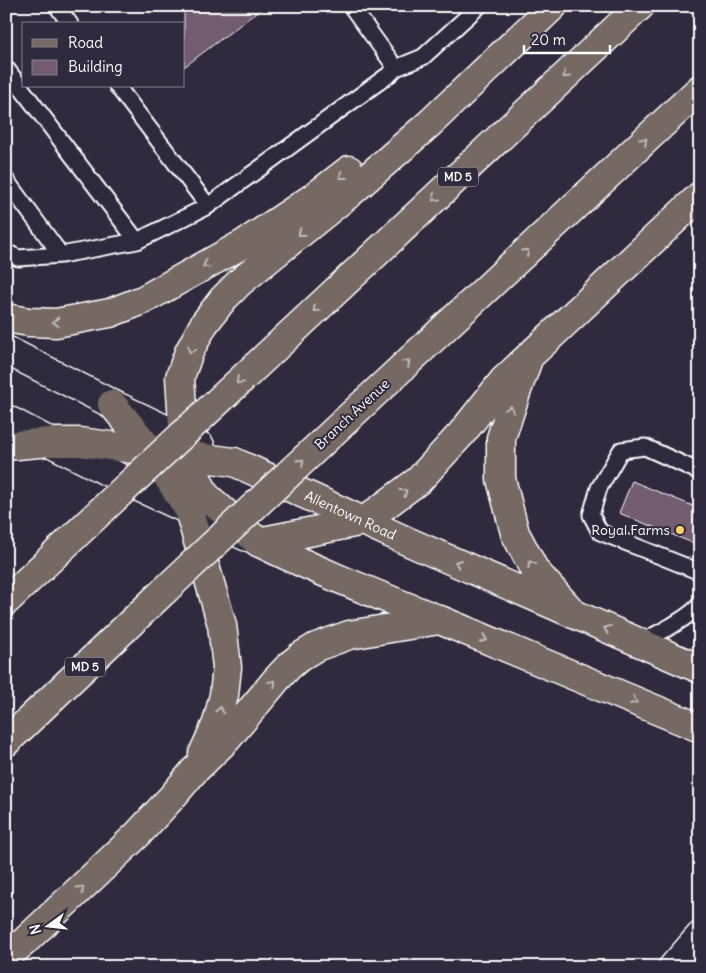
<svg xmlns="http://www.w3.org/2000/svg" width="706" height="973" viewBox="0 0 706 973" font-family="Delius,sans-serif">
	<style>
		.building { fill: #735c6f; stroke: #fff }
		.lines { fill: none; stroke-linecap: round; stroke-linejoin: round }
		.service-casing { stroke: #fff; stroke-width: 19 }
		.secondary-casing { stroke: #fff; stroke-width: 31 }
		.primary-casing { stroke: #fff; stroke-width: 31 }
		.motorway-casing { stroke: #fff; stroke-width: 31 }
		.service { stroke: #2f2a3d; stroke-width: 15 }
		.secondary { stroke: #2f2a3d; stroke-width: 28 }
		.primary { stroke: #766964; stroke-width: 28 }
		.motorway { stroke: #766964; stroke-width: 28 }
		.motorway-bridge-casing { stroke: #fff; stroke-width: 31; stroke-linecap: butt }
		.motorway-bridge { stroke: #766964; stroke-width: 28 }
		.oneway { stroke: #c1bcb9 }
		.poi-dot { fill: #ffd166; stroke: #2f2a3d; stroke-width: 2 }
		.labels { text-anchor: middle; stroke-width: 4; stroke-linejoin: round; paint-order: stroke }
		.shield { fill: #2f2a3d; stroke: #c1bfc5; stroke-width: 1 }
		.shield-label { font-size: 12px; font-weight: bold; fill: #fff }
		.street-label { font-size: 14px; fill: #fff; stroke: #2f2a3d }
		.poi-label { font-size: 14px; fill: #fff; stroke: #2f2a3d; text-anchor: end }
	</style>
	<rect width="100%" height="100%" fill="#2f2a3d"/>
	<filter id="ink" filterUnits="userSpaceOnUse"><feTurbulence type="fractalNoise" baseFrequency=".02" numOctaves="2"/><feDisplacementMap in="SourceGraphic" scale="10" xChannelSelector="R" yChannelSelector="G"/><feConvolveMatrix kernelMatrix="1 2 1 2 8 2 1 2 1" color-interpolation-filters="sRGB"/></filter>
	<g filter="url(#ink)">
		<!-- building -->
		<path class="building" d="M184,6H265L184,67Z
			M632,481L700,509V546L619,513Z"/>
		<g class="lines">
			<defs>
				<path id="service" d="M57,6L70,24
					M351,6L396,68
					M6,68L137,241
					M117,86L208,206
					M6,180L61,255
					M6,252L18,258L61,255L137,241L208,206L391,73L396,68L423,57L479,6
					M700,472L645,447L621,450L599,488L591,515L600,532L700,572
					M639,643C655,635 690,618 700,604"/>
				<path id="secondary" d="M6,350L112,404L200,446
					M6,419L50,442L130,483L247,537
					M673,967L700,936"/>
				<g id="primary">
					<path id="s1" d="M234,462L409,542L700,669"/>
					<path d="M258,542C317,571 378,595 440,620C527,656 613,692 700,728"/>
				</g>
				<path id="motorway" d="M553,6L429,124L350,193L240,282L223,299L204,324L189,352L180,377L184,439L187,456L205,495L258,542L364,521L419,480L462,433L504,380L700,196
					M6,318L29,322L56,323L110,313L143,300L245,243L314,197L349,170
					M275,348L640,6
					M527,362L516,393L501,438V479L515,533L535,571L574,614
					M112,404L151,451L189,510L222,625L227,667L224,695L217,723L203,754
					M346,420L700,89
					M6,446L50,442H80L234,462
					M6,601L102,510
					M6,742L164,591
					M6,957L24,942L137,835L172,797L194,771L226,740L276,680L289,666L301,656L316,647L349,635L439,620"/>
			</defs>
			<!-- service casing -->
			<use href="#service" class="service-casing"/>
			<!-- secondary casing -->
			<use href="#secondary" class="secondary-casing"/>
			<!-- primary casing -->
			<use href="#primary" class="primary-casing"/>
			<!-- motorway casing -->
			<use href="#motorway" class="motorway-casing"/>
			<!-- service -->
			<use href="#service" class="service"/>
			<!-- secondary -->
			<use href="#secondary" class="secondary"/>
			<!-- primary -->
			<use href="#primary" class="primary"/>
			<!-- motorway -->
			<use href="#motorway" class="motorway"/>
			<defs>
				<path id="motorway-bridge" d="M102,510L275,348
					M164,591L346,420"/>
			</defs>
			<!-- motorway-bridge casing -->
			<use href="#motorway-bridge" class="motorway-bridge-casing"/>
			<!-- motorway-bridge -->
			<use href="#motorway-bridge" class="motorway-bridge"/>
		</g>
		<!-- one-way arrows -->
		<defs><path id="oneway-chevron" d="M-2-3.5L2.5 0L-2 3.5" fill="none" stroke-width="1.6" stroke-linecap="round" stroke-linejoin="round" transform="scale(1.25)"/></defs>
		<g class="oneway">
			<use href="#oneway-chevron" transform="translate(566 75) rotate(137)"/>
			<use href="#oneway-chevron" transform="translate(644 141) rotate(-43)"/>
			<use href="#oneway-chevron" transform="translate(342 176) rotate(143)"/>
			<use href="#oneway-chevron" transform="translate(435 198) rotate(137)"/>
			<use href="#oneway-chevron" transform="translate(301 233) rotate(141)"/>
			<use href="#oneway-chevron" transform="translate(526 252) rotate(-43)"/>
			<use href="#oneway-chevron" transform="translate(206 265) rotate(151)"/>
			<use href="#oneway-chevron" transform="translate(316 309) rotate(137)"/>
			<use href="#oneway-chevron" transform="translate(56 322) rotate(177)"/>
			<use href="#oneway-chevron" transform="translate(191 350) rotate(115)"/>
			<use href="#oneway-chevron" transform="translate(407 363) rotate(-43)"/>
			<use href="#oneway-chevron" transform="translate(239 381) rotate(137)"/>
			<use href="#oneway-chevron" transform="translate(510 409) rotate(-72)"/>
			<use href="#oneway-chevron" transform="translate(301 462) rotate(-43)"/>
			<use href="#oneway-chevron" transform="translate(404 492) rotate(-36)"/>
			<use href="#oneway-chevron" transform="translate(458 563) rotate(-157)"/>
			<use href="#oneway-chevron" transform="translate(531 564) rotate(-118)"/>
			<use href="#oneway-chevron" transform="translate(607 629) rotate(-156)"/>
			<use href="#oneway-chevron" transform="translate(484 639) rotate(23)"/>
			<use href="#oneway-chevron" transform="translate(273 683) rotate(-48)"/>
			<use href="#oneway-chevron" transform="translate(634 701) rotate(23)"/>
			<use href="#oneway-chevron" transform="translate(220 710) rotate(-77)"/>
			<use href="#oneway-chevron" transform="translate(81 889) rotate(-44)"/>
		</g>
	</g>
	<!-- markers -->
	<circle class="poi-dot" cx="680" cy="530" r="5"/>
	<g class="labels">
		<!-- shield labels -->
		<g class="shield">
			<rect x="438" y="167.5" width="40" height="19" rx="4"/>
			<rect x="65" y="657.5" width="40" height="19" rx="4"/>
		</g>
		<g class="shield-label">
			<text x="458" y="181">MD 5</text>
			<text x="85" y="671">MD 5</text>
		</g>
		<!-- street labels -->
		<g class="street-label">
			<text transform="translate(352 414) rotate(-43)" y="5">Branch Avenue</text>
			<text dy="5" stroke="none"><textPath href="#s1" startOffset="128">Allentown Road</textPath></text>
		</g>
		<!-- poi labels -->
		<g class="poi-label">
			<text x="670" y="535">Royal Farms</text>
		</g>
	</g>
	<!-- margin -->
	<rect width="706" height="973" fill="none" stroke="#2f2a3d" stroke-width="25"/>
	<rect x="12" y="12" width="681" height="948" fill="none" stroke="#fff" stroke-width="2" filter="url(#ink)"/>
	<!-- legend -->
	<rect x="22" y="22" width="162" height="65" fill="#2f2a3d" stroke="#827f8b"/>
	<rect x="32" y="39" width="25" height="8" fill="#766964" stroke="#827f8b"/>
	<text x="68" y="48" font-size="15" fill="#ffffff">Road</text>
	<rect x="32" y="60" width="25" height="15" fill="#735c6f" stroke="#827f8b"/>
	<text x="68" y="72" font-size="15" fill="#ffffff">Building</text>
	<!-- north arrow -->
	<g transform="translate(48 926) rotate(255)" stroke="#2f2a3d" stroke-width="4" paint-order="stroke">
	<path d="M0-4L9 19L0 12L-9 19Z" fill="#ffffff"/>
	<text y="-8" font-size="14" font-weight="bold" text-anchor="middle" fill="#ffffff">N</text>
	</g>
	<!-- scale -->
	<path d="M524 45v8h86v-8" fill="none" stroke="#ffffff" stroke-width="2.5"/>
	<text x="531" y="45" font-size="15" fill="#ffffff" stroke="#2f2a3d" stroke-width="4" paint-order="stroke">20 m</text>
</svg>
